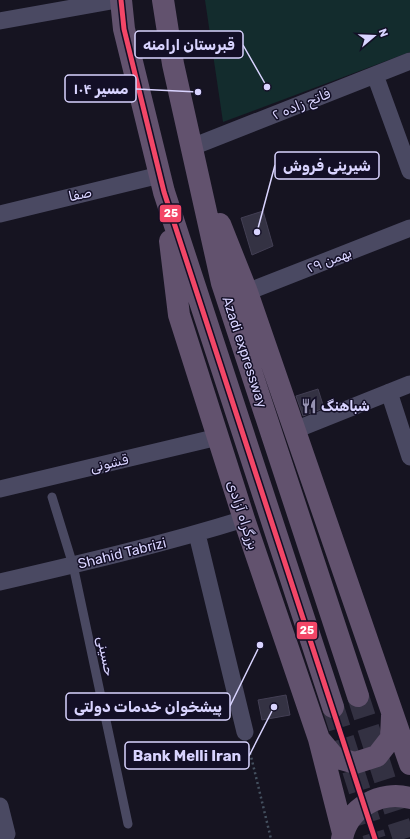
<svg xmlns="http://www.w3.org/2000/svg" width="410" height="839" viewBox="0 0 410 839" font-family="Rubik,'Noto Naskh Arabic',sans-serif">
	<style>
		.green { fill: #132c2d }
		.building { fill: #343243; stroke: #433f54 }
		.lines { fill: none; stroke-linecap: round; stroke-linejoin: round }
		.trunk-tunnel { stroke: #333142; stroke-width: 22; stroke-dasharray: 22 11; stroke-linecap: butt }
		.path { stroke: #44505f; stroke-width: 2.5; stroke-dasharray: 2 3; stroke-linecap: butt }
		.service { stroke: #4a4962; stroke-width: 9 }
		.minor { stroke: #4a4962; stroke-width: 17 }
		.trunk { stroke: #62526e; stroke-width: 22 }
		.bus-1-casing { stroke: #130f26; stroke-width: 8 }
		.bus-1 { stroke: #f34667; stroke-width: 5 }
		.labels { text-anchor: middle; stroke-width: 3; stroke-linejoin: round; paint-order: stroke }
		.street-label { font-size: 14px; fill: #d9d4ff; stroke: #130f26 }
		.poi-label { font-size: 14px; font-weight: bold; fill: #d9d4ff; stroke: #130f26; text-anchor: start }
		.leader { fill: none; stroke: #d9d4ff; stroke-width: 1.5 }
		.callout-dot { fill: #d9d4ff; stroke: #130f26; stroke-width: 1.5 }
		.callout { fill: #130f26; stroke: #d9d4ff; stroke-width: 1.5 }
		.callout-label { font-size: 15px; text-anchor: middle; font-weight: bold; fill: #d9d4ff }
		.line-badge { stroke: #130f26; stroke-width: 1.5 }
		.badge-label { font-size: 11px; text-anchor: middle; font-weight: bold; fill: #fff }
	</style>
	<rect width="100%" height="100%" fill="#161421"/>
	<!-- green -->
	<path class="green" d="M205,0H410V52L223,122Z"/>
	<!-- building -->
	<path class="building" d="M263,211L273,246L252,255L241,218Z
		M318,389L324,408L303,416L296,396Z
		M286,695L290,715L262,720L258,700Z"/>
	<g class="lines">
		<!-- trunk-tunnel -->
		<path class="trunk-tunnel" d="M358,696L404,839
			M333,707L375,839"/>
		<!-- path -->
		<path class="path" d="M249,748L271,839"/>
		<!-- service -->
		<path class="service" d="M52,497L73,565L128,824"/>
		<!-- minor -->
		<path class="minor" d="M0,21L117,0
			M375,75L410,171
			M192,147L410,61
			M0,214L160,175
			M247,292L410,228
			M389,392L410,457
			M295,430L410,384
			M0,489L218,437
			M197,534L245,732
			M0,582C82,563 164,544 244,519
			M0,806L7,834"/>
		<!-- trunk -->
		<path class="trunk" d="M121,0L124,29L164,192L333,707
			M163,0L173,64L222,283L358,696
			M220,224L247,292L410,764
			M170,241L179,315L244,519L319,739L343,833
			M319,739L334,757L355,763L377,756L391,738L392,716
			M342,839C347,808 381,790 410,798"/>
		<defs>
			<path id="bus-1" d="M121,0L124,29L164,192L375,839"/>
		</defs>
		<!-- bus-1 casing -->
		<use href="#bus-1" class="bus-1-casing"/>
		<!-- bus-1 -->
		<use href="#bus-1" class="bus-1"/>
	</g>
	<!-- icons -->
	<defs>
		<symbol id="restaurant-bare" viewBox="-9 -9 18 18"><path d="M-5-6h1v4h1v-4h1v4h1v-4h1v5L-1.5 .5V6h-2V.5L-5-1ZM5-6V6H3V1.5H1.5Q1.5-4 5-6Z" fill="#9591b1" stroke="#130f26" stroke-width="2.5" paint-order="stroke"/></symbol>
	</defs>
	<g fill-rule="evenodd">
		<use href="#restaurant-bare" x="298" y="395" width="22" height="22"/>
	</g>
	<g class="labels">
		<!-- street labels -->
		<g class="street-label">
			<text transform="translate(301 104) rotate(-22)" y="5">فاتح زاده ۲</text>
			<text transform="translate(80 194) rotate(-13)" y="5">صفا</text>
			<text transform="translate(329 260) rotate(-21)" y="5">۲۹ بهمن</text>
			<text transform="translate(245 352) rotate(72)" y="5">Azadi expressway</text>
			<text transform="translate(109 463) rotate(-13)" y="5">قشونی</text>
			<text transform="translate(243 515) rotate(72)" y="5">بزرگراه آزادی</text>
			<text transform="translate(122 553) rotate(-14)" y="5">Shahid Tabrizi</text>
			<text transform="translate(106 656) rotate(78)" y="5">حسینی</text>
		</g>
		<!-- poi labels -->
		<g class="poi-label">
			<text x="321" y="411">شباهنگ</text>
		</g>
	</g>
	<!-- callouts -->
	<path class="leader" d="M267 87L243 45M198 92L136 89M257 232L275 165M260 645L230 706M274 707L249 756"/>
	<g class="callout-dot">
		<circle cx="267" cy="87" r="4"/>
		<circle cx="198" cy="92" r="4"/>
		<circle cx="257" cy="232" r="4"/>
		<circle cx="260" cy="645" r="4"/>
		<circle cx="274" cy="707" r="4"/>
	</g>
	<g class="callout">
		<rect x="135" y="31" width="108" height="27" rx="4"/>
		<rect x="65" y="75" width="71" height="27" rx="4"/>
		<rect x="275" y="152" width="104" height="27" rx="4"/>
		<rect x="66" y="693" width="164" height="27" rx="4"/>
		<rect x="125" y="742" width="124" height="27" rx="4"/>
	</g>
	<g class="callout-label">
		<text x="189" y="50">قبرستان ارامنه</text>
		<text x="101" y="94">مسیر ۱۰۴</text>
		<text x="327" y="171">شیرینی فروش</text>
		<text x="148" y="712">پیشخوان خدمات دولتی</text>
		<text x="187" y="761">Bank Melli Iran</text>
	</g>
	<g class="line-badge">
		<rect x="159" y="204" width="23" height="19" rx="4" fill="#f34667"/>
		<rect x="296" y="621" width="22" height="19" rx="4" fill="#f34667"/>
	</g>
	<g class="badge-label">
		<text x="171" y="217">25</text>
		<text x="307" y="634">25</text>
	</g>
	<!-- north arrow -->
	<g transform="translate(374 36) rotate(71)" stroke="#130f26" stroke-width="3" paint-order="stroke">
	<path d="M0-3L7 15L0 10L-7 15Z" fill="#d9d4ff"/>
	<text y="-6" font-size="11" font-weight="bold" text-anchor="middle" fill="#d9d4ff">N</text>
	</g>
</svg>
